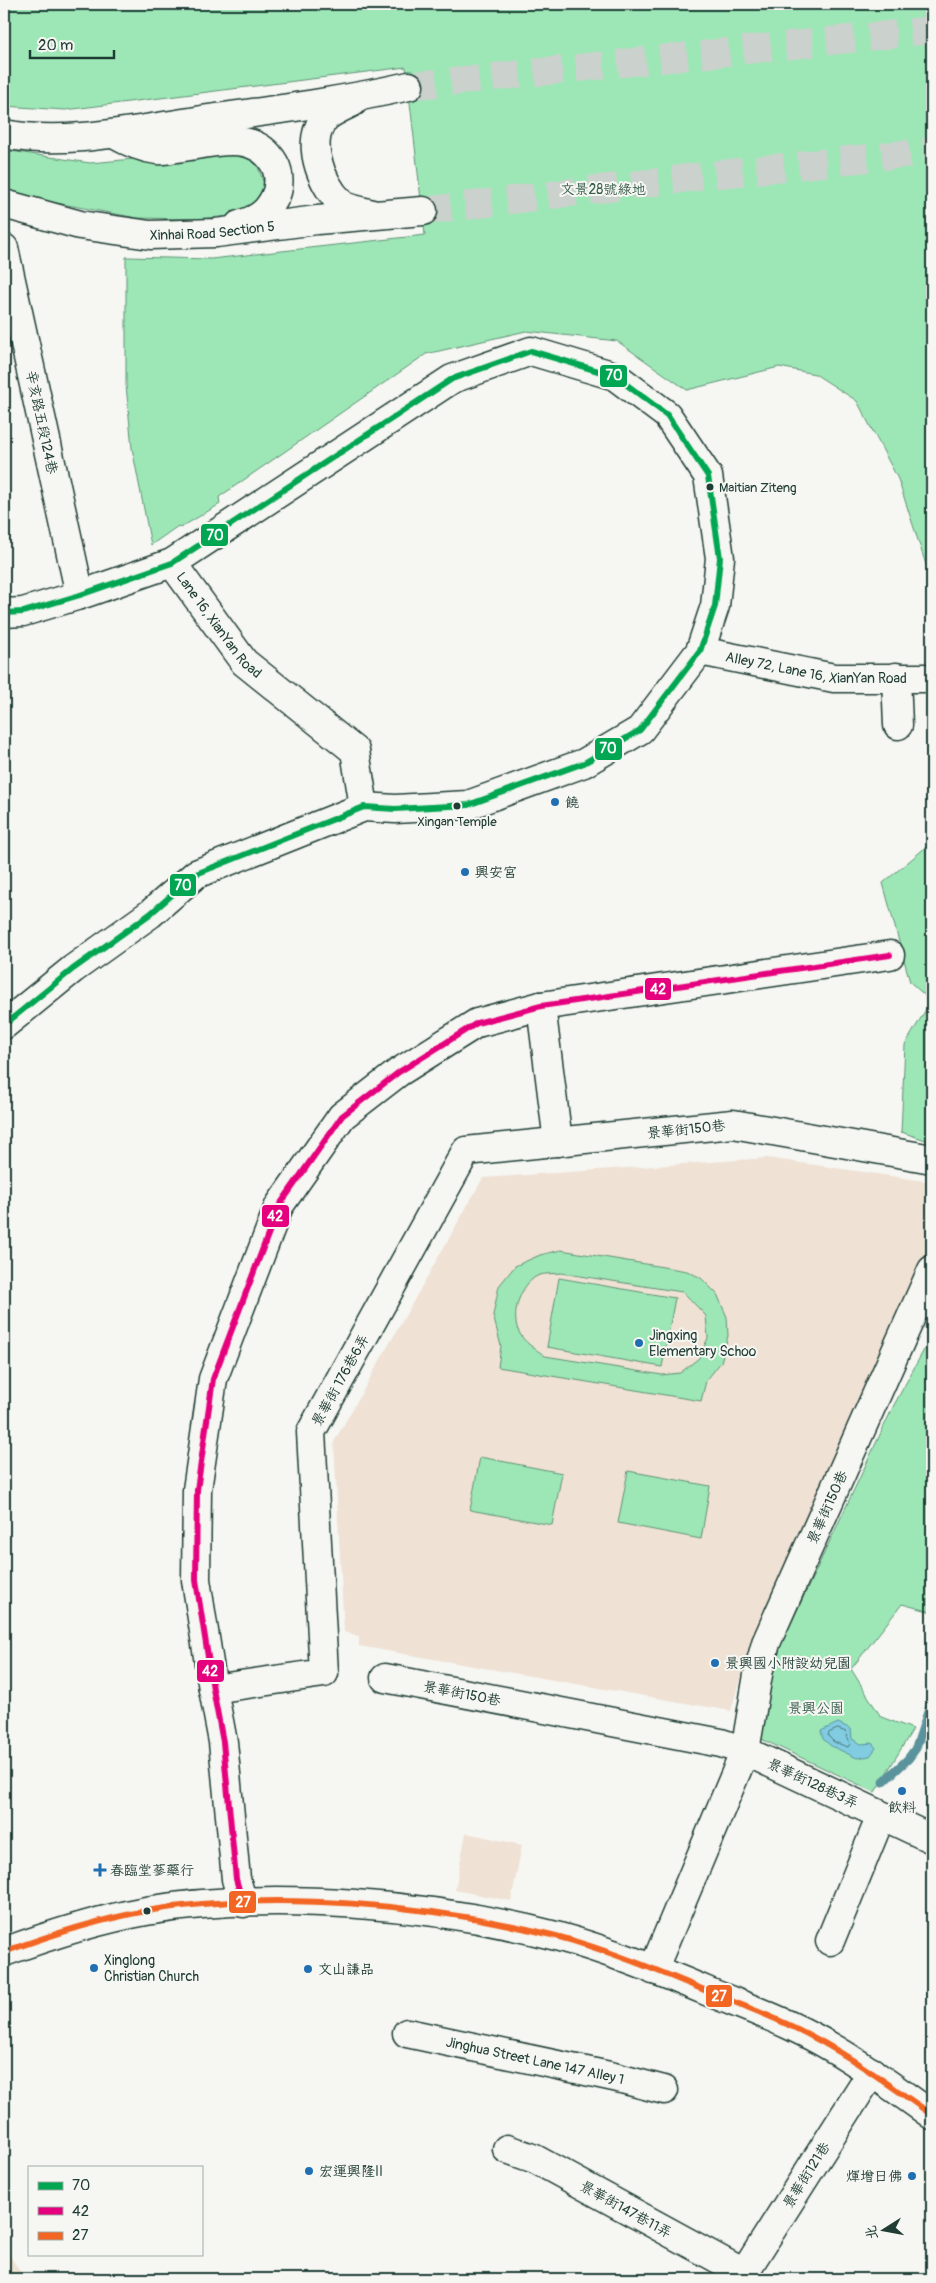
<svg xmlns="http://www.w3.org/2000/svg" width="936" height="2283" viewBox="0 0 936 2283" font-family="Pangolin,'LXGW WenKai TC',sans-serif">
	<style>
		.built { fill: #efe1d4 }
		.green { fill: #9de7b6; stroke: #5e9275; fill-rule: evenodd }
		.water { fill: #82cce2; stroke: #5a939c }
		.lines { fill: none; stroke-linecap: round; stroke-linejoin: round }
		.shore { stroke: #47767a; stroke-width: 1 }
		.stream { stroke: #5a939c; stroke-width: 9 }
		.secondary-tunnel { stroke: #cbd1cc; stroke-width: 28; stroke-dasharray: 28 14; stroke-linecap: butt }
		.street-casing { stroke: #1f3d34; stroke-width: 31 }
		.secondary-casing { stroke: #1f3d34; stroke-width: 31 }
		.street { stroke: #f6f6f2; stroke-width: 28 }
		.secondary { stroke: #f6f6f2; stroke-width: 28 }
		.bus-1-casing { stroke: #f6f6f2; stroke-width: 10 }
		.bus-2-casing { stroke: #f6f6f2; stroke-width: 10 }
		.bus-3-casing { stroke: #f6f6f2; stroke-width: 10 }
		.bus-1 { stroke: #00a651; stroke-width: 6 }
		.bus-2 { stroke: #e5007d; stroke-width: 6 }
		.bus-3 { stroke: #f26522; stroke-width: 6 }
		.bus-dot { fill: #1f3d34; stroke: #f6f6f2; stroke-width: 2 }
		.poi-dot { fill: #1f6fb2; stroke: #f6f6f2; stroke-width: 2 }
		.labels { text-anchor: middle; stroke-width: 4; stroke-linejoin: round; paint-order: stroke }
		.bus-label { font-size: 13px; fill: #1f3d34; stroke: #f6f6f2; text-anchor: start }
		.park-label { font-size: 14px; fill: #385f4e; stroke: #f6f6f2 }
		.street-label { font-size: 14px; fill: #1f3d34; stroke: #f6f6f2 }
		.poi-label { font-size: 14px; fill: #1f3d34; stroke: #f6f6f2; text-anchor: start }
		.line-badge { stroke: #f6f6f2; stroke-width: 2 }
		.badge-label { font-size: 14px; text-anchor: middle; font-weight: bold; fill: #fff }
	</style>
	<rect width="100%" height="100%" fill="#f6f6f2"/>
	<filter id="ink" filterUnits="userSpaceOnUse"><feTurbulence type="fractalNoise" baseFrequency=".02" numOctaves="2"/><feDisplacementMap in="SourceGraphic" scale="10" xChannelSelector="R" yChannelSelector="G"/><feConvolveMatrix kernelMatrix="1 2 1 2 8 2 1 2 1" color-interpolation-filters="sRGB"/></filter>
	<g filter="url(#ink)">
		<!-- built -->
		<path class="built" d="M767,1158L931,1182L932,1244L744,1664L731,1711L359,1646V1636L344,1632L334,1442L483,1178Z
			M466,1833L522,1845L511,1901L455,1890Z
			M4,2247L25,2279H4Z"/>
		<!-- green -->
		<path class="green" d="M4,4H932V583L898,479L857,401L815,374L779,367L687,390L617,341L526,331L426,354L219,497L220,504L180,528L178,526L151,545L132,448L126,385V257L211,259L425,235L406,67L65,110L4,106Z
			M4,150L90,163L231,150L256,161L264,184L256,206L241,215L198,219L137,218L30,198L4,189Z
			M932,842V1142L901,1132L905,1045L931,1001L910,982L883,883Z
			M561,1250L687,1271L701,1278L717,1294L727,1317L728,1336L721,1362L706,1381L701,1401L498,1367L501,1346L493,1315L499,1286L515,1266L540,1255ZM561,1273L682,1292L686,1295L706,1316L708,1338L699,1358L680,1373L662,1375L545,1356C536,1349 524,1343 519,1332C510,1315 520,1285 537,1276C543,1273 554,1274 561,1273Z
			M559,1278L675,1298L662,1367L547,1347Z
			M932,1335V1612L902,1604L851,1669L881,1717L913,1729L875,1792L755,1736L783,1633L786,1634L894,1405Z
			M480,1457L562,1473L552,1525L470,1510Z
			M628,1471L710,1486L701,1539L618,1523Z"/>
		<!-- water -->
		<path class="water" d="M838,1723L851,1729L852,1739L861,1744L872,1743L876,1748L870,1756L857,1758L831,1746L823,1739L821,1731Z"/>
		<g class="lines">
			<!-- shore -->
			<path class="shore" d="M838,1729L846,1732L850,1744L848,1747L834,1742L828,1736L829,1733Z"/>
			<!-- stream -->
			<path class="stream" d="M883,1782L908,1759L916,1748L932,1700"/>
			<!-- secondary-tunnel -->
			<path class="secondary-tunnel" d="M409,86L932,30
				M423,211L720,174L932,151"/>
			<defs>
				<g id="street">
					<path d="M4,248L80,595"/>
					<path id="s1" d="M172,563L244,662L355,751L364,807"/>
					<path d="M4,613L23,612L80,595L172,563L452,379L531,351L615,376L667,415L708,476L720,558L715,606L700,651L640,730L584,763L468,805L395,809L364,807L196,874L150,914L73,969L4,1025"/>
					<path id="s2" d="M700,651L834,678H932"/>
					<path d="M896,677L898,725"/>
					<path d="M541,1006L558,1142"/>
					<path d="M385,1678L721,1743L745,1751L932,1839"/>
					<path d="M213,1689L324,1673L311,1432L466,1151L733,1124L932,1159"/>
					<path d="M243,1903L236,1879L223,1742L213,1689L196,1580L197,1490L213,1379L279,1206L342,1116L399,1072L477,1023L541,1006L890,955"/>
					<path d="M830,1941L881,1816"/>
					<path d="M4,1952C50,1935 97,1920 146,1911C273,1890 432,1904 556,1936C608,1950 659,1971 709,1992C736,2003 764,2013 791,2026C841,2049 887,2083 932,2115"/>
					<path d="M653,1970L745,1751L759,1669L766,1643L932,1270"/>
					<path id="s3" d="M407,2033L614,2077L664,2090"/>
					<path d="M507,2149L535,2159L744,2273"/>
					<path d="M743,2279L744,2273L872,2072"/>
				</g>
				<g id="secondary">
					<path d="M353,102C345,106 333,111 326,117C304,140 321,183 340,202C346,209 363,211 372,214"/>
					<path d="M4,134C64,146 135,130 196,121C267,111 339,102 409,86"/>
					<path d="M114,134C128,142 142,148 157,150C163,151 170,149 176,148C209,144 254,128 274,163C280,173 280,189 274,199C266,215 255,220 239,225"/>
					<path id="s4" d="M4,204L80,225L150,235L216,233L317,220L423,211"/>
				</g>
			</defs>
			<!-- street casing -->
			<use href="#street" class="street-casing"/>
			<!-- secondary casing -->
			<use href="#secondary" class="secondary-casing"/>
			<!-- street -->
			<use href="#street" class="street"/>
			<!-- secondary -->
			<use href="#secondary" class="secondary"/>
			<defs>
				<path id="bus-1" d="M4,613L23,612L80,595L172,563L452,379L531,351L615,376L667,415L708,476L720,558L715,606L700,651L640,730L584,763L468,805L395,809L364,807L196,874L150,914L73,969L4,1025"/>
				<path id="bus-2" d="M243,1903L236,1879L223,1742L213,1689L196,1580L197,1490L213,1379L279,1206L342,1116L399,1072L477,1023L541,1006L890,955"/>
				<path id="bus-3" d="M4,1952C50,1935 97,1920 146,1911C273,1890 432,1904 556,1936C608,1950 659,1971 709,1992C736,2003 764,2013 791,2026C841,2049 887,2083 932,2115"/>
			</defs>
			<!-- bus-1 casing -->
			<use href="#bus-1" class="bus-1-casing"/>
			<!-- bus-2 casing -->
			<use href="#bus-2" class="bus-2-casing"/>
			<!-- bus-3 casing -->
			<use href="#bus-3" class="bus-3-casing"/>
			<!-- bus-1 -->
			<use href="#bus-1" class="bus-1"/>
			<!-- bus-2 -->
			<use href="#bus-2" class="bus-2"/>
			<!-- bus-3 -->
			<use href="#bus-3" class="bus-3"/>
		</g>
	</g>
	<!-- markers -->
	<g class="bus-dot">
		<circle cx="710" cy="487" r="4.5"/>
		<circle cx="457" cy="806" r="4.5"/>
		<circle cx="147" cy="1911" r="4.5"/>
	</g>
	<g class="poi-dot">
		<circle cx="555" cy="802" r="5"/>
		<circle cx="465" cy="872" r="5"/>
		<circle cx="639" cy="1343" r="5"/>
		<circle cx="715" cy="1663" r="5"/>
		<circle cx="902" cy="1791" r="5"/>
		<path d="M97.5 1862.5h5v5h5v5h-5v5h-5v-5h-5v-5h5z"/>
		<circle cx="94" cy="1968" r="5"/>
		<circle cx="308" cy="1969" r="5"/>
		<circle cx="309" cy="2171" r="5"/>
		<circle cx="912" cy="2176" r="5"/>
	</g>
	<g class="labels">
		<!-- bus labels -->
		<g class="bus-label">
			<text x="719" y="492">Maitian Ziteng</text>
			<text x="457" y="826" text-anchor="middle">Xingan Temple</text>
		</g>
		<!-- park labels -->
		<g class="park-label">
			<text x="603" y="194">文景28號綠地</text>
			<text x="816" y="1713">景興公園</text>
		</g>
		<!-- street labels -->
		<g class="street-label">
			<text dy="5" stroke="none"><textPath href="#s4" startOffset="212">Xinhai Road Section 5</textPath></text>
			<text transform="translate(42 422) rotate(78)" y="5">辛亥路五段124巷</text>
			<text dy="5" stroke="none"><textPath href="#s1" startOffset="78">Lane 16, XianYan Road</textPath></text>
			<text dy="5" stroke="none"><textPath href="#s2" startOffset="118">Alley 72, Lane 16, XianYan Road</textPath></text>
			<text transform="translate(686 1129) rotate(-6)" y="5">景華街150巷</text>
			<text transform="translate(340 1380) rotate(-61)" y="5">景華街 176巷6弄</text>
			<text transform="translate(827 1507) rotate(-66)" y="5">景華街150巷</text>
			<text transform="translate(462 1693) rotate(11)" y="5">景華街150巷</text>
			<text transform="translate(813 1783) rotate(25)" y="5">景華街128巷3弄</text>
			<text dy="5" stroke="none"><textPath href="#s3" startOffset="131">Jinghua Street Lane 147 Alley 1</textPath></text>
			<text transform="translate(806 2175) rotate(-58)" y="5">景華街121巷</text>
			<text transform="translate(626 2209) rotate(29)" y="5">景華街147巷11弄</text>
		</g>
		<!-- poi labels -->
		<g class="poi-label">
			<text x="565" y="807">饒</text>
			<text x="475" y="877">興安宮</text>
			<text x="649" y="1340">Jingxing<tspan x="649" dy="16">Elementary Schoo</tspan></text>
			<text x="725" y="1668">景興國小附設幼兒園</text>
			<text x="902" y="1812" text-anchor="middle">飲料</text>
			<text x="110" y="1875">春臨堂蔘藥行</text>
			<text x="104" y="1965">Xinglong<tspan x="104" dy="16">Christian Church</tspan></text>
			<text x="318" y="1974">文山謙品</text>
			<text x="319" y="2176">宏運興隆II</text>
			<text x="902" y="2181" text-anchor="end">煇增日佛</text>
		</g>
	</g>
	<g class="line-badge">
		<rect x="599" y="364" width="29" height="24" rx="5" fill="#00a651"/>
		<rect x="200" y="523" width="29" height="24" rx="5" fill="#00a651"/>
		<rect x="594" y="737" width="29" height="24" rx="5" fill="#00a651"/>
		<rect x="169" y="873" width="28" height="24" rx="5" fill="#00a651"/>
		<rect x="644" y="977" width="28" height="24" rx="5" fill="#e5007d"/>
		<rect x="261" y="1204" width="29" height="24" rx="5" fill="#e5007d"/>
		<rect x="196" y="1659" width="29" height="24" rx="5" fill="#e5007d"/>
		<rect x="228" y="1890" width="29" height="24" rx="5" fill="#f26522"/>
		<rect x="705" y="1984" width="28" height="24" rx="5" fill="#f26522"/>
	</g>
	<g class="badge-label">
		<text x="614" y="380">70</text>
		<text x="215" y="540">70</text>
		<text x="608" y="753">70</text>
		<text x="183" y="890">70</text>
		<text x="658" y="994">42</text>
		<text x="275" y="1221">42</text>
		<text x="210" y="1676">42</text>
		<text x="243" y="1907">27</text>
		<text x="719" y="2001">27</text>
	</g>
	<!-- margin -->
	<rect width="936" height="2283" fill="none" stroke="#f6f6f2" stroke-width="20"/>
	<rect x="10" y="10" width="916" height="2263" fill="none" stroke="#1f3d34" stroke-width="2" filter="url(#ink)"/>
	<!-- legend -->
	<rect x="28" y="2166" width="175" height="90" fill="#f6f6f2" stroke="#a0aca6"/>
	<rect x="38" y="2182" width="25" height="8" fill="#00a651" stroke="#a0aca6"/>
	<text x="72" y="2190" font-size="15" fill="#1f3d34">70</text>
	<rect x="38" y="2207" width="25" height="8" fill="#e5007d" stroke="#a0aca6"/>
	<text x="72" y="2216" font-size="15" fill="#1f3d34">42</text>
	<rect x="38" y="2232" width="25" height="8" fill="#f26522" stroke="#a0aca6"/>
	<text x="72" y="2240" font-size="15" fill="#1f3d34">27</text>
	<!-- north arrow -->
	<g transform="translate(884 2230) rotate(259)" stroke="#f6f6f2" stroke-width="4" paint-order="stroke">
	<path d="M0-4L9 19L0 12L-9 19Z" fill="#1f3d34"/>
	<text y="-8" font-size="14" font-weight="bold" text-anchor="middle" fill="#1f3d34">北</text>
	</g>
	<!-- scale -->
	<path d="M30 50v8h84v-8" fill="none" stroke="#1f3d34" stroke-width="2.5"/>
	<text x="38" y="50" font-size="15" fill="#1f3d34" stroke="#f6f6f2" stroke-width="4" paint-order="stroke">20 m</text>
</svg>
